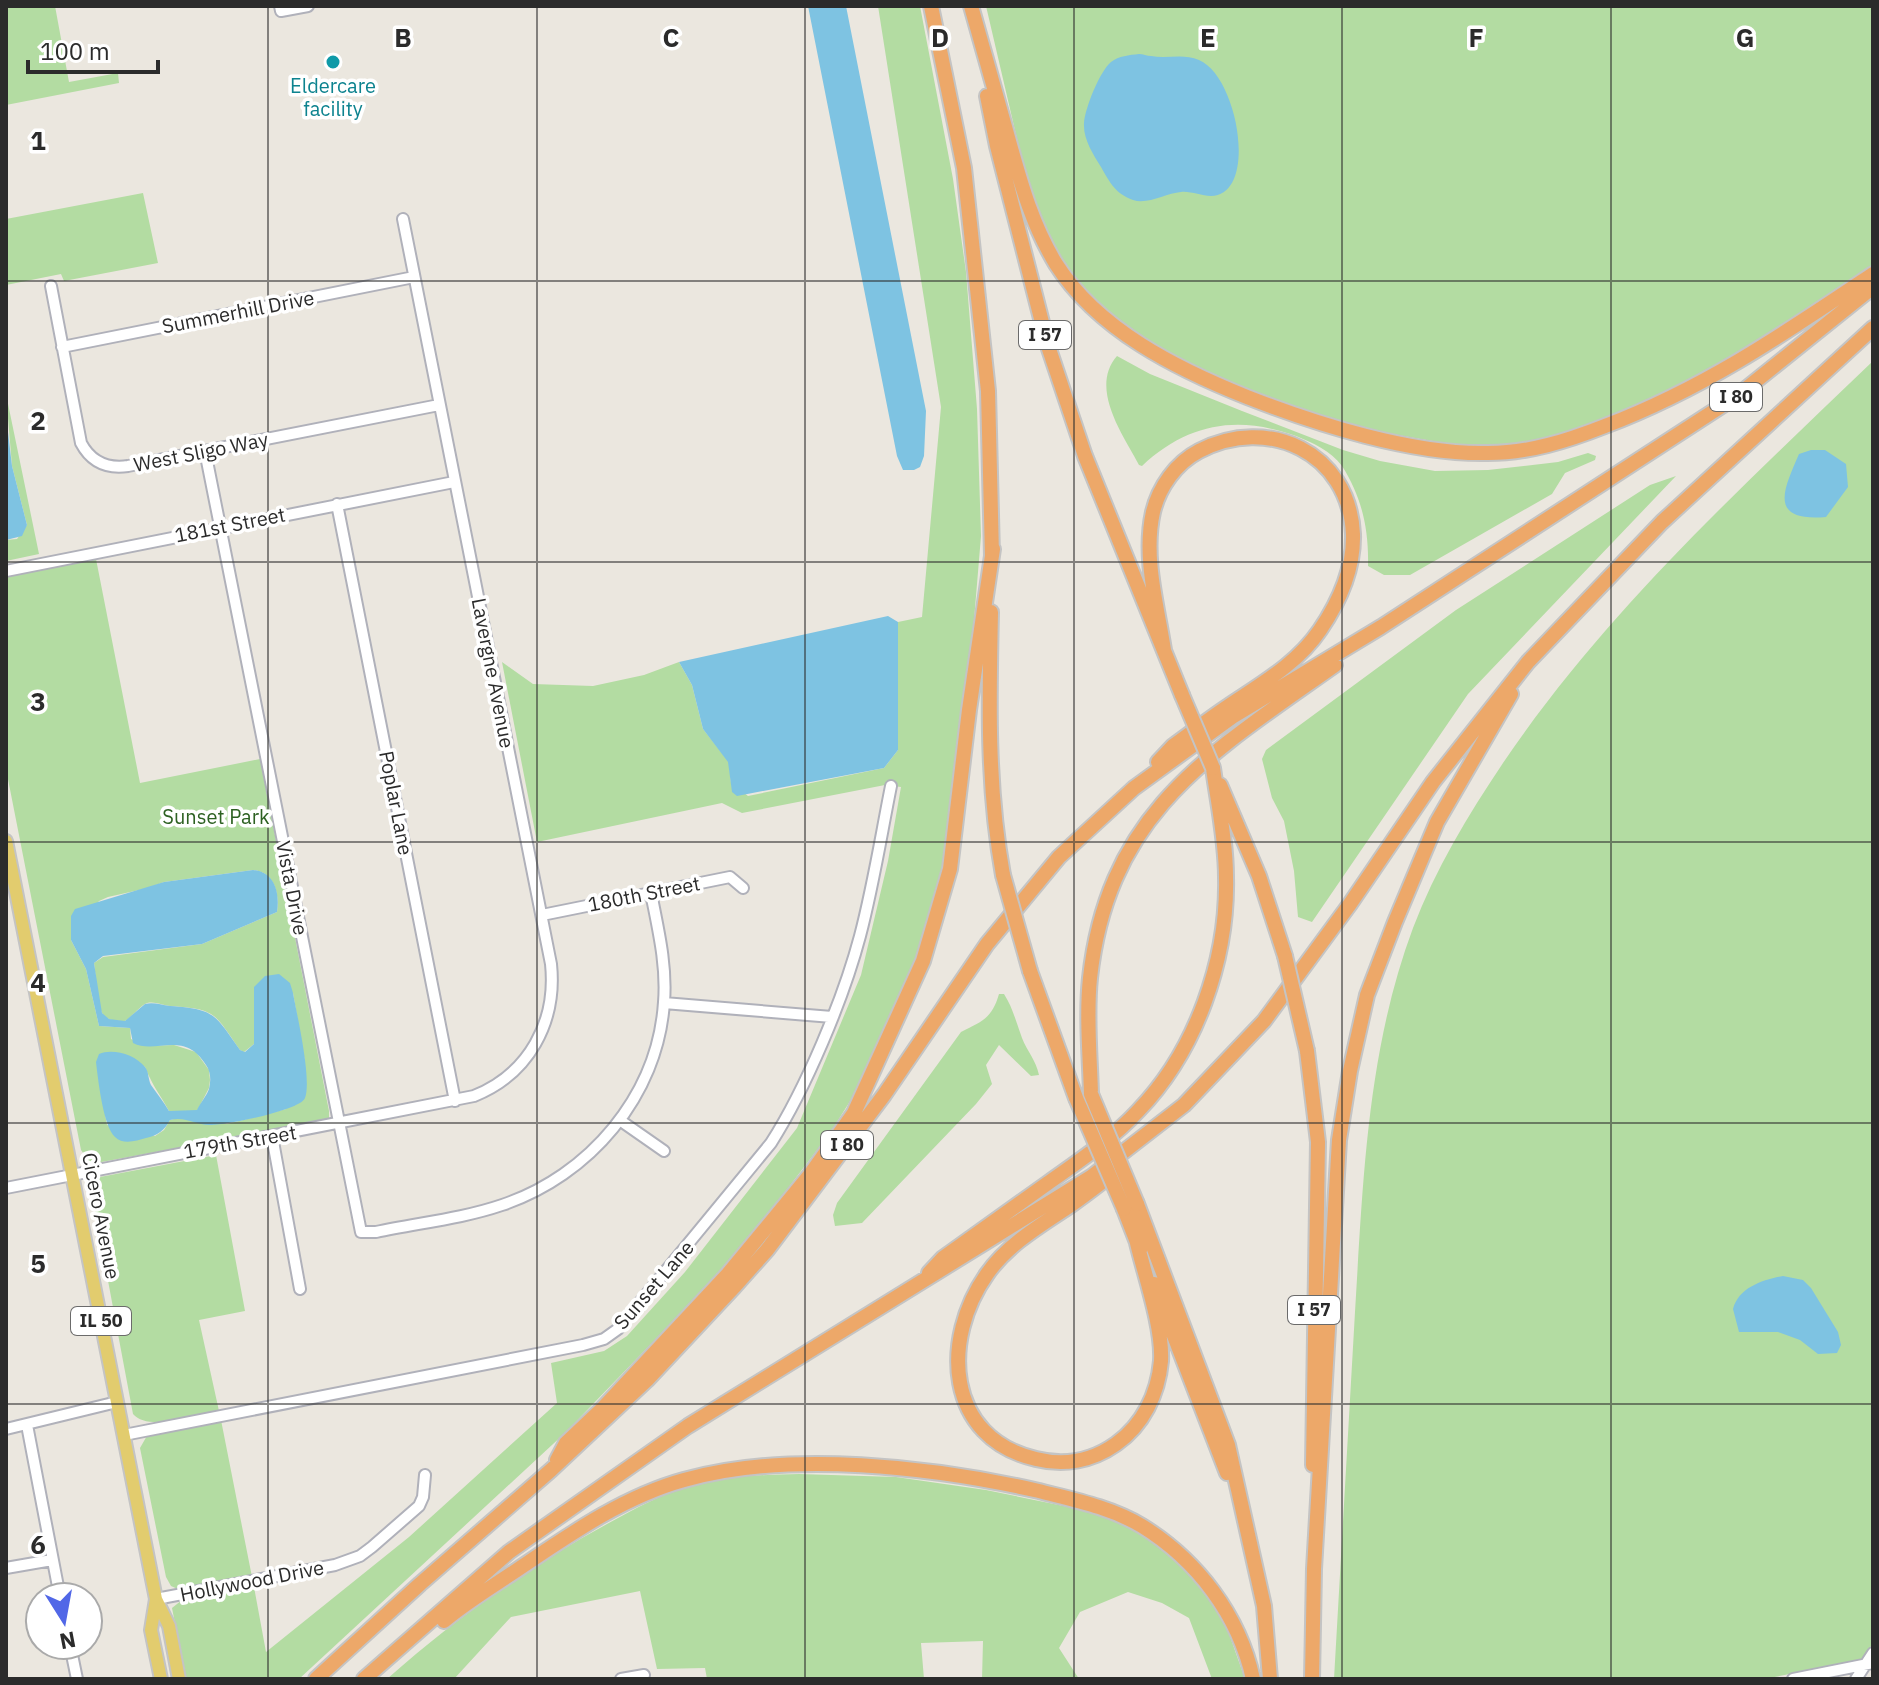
<svg xmlns="http://www.w3.org/2000/svg" width="1879" height="1685" viewBox="0 0 1879 1685" font-family="'IBM Plex Sans',sans-serif">
	<style>
		.green { fill: #b3dca2; fill-rule: evenodd }
		.water { fill: #7ec3e2 }
		.lines { fill: none; stroke-linecap: round; stroke-linejoin: round }
		.minor-casing { stroke: #b0b1ba; stroke-width: 14 }
		.major-casing { stroke: #c4c4c4; stroke-width: 16 }
		.highway-casing { stroke: #c4c4c4; stroke-width: 18 }
		.minor { stroke: #fff; stroke-width: 10 }
		.major { stroke: #e2cc6e; stroke-width: 12 }
		.highway { stroke: #eda869; stroke-width: 14 }
		.highway-bridge-casing { stroke: #c4c4c4; stroke-width: 18; stroke-linecap: butt }
		.highway-bridge { stroke: #eda869; stroke-width: 14 }
		.grid { fill: none; stroke: #2b2b2b; stroke-width: 2; stroke-opacity: 0.55 }
		.culture-dot { fill: #0f9aa8; stroke: #fff; stroke-width: 3 }
		.labels { text-anchor: middle; stroke-width: 7; stroke-linejoin: round; paint-order: stroke }
		.shield { fill: #fff; stroke: #6b6b6b; stroke-width: 2 }
		.shield-label { font-size: 18px; font-weight: bold; fill: #2b2b2b }
		.culture-label { font-size: 20px; fill: #0d838f; stroke: #fff }
		.street-label { font-size: 20px; fill: #2b2b2b; stroke: #fff }
		.park-label { font-size: 20px; fill: #2d6122; stroke: #fff }
		.grid-label { font-size: 26px; text-anchor: middle; font-weight: bold; fill: #2b2b2b; stroke: #fff; stroke-width: 7; stroke-linejoin: round; paint-order: stroke }
	</style>
	<rect width="100%" height="100%" fill="#ebe7df"/>
	<!-- green -->
	<path class="green" d="M6,6H55L69,82L118,73L119,83L6,105Z
		M878,6H920L953,179L966,272L977,409L981,536L968,692L945,869L916,967L859,1087L830,1133L769,1213L705,1288L566,1432L299,1679H186L172,1608L182,1600L202,1594L254,1587L266,1652L409,1537L557,1403L551,1363L604,1351L627,1336L685,1272L797,1128L861,975L888,861L901,787L885,785L742,813L722,803L537,842L502,662L533,684L593,686L644,675L679,662L692,685L703,729L729,762L731,783L748,796L884,768L898,750V622L922,617L941,407Z
		M986,6H1873V266L1748,352L1653,400L1556,438L1507,447L1455,445L1340,425L1280,404L1200,369L1138,336L1101,306L1072,275L1055,250L1036,212L1024,169Z
		M143,193L158,263L64,281L61,274L6,285V219Z
		M1117,356L1150,374L1242,411L1343,450L1380,461L1435,471L1488,470L1558,462L1588,453L1596,456L1595,460L1565,473L1552,494L1410,575H1384L1368,566C1369,530 1362,497 1342,466C1331,451 1313,443 1296,436C1238,415 1188,423 1142,466L1139,465C1123,435 1089,388 1117,356Z
		M1873,361V1643L1862,1660L1764,1679H1334C1341,1557 1348,1434 1355,1312C1363,1182 1367,1051 1413,928C1435,870 1468,815 1503,763C1606,611 1741,488 1873,361Z
		M6,394L39,554L6,561V540L17,539L27,525L12,466Z
		M1676,476L1468,694L1312,922L1298,917L1294,871L1284,821L1272,798L1262,759L1266,750L1456,610L1650,485Z
		M96,559L140,783L260,759L329,1111V1120L96,1163L89,1161L81,1150L6,769V576ZM253,870C274,872 280,893 277,912L202,944L103,957L94,963C96,975 97,1010 105,1017C110,1021 120,1021 125,1021C132,1017 138,1008 145,1004C152,1000 162,1005 170,1006C217,1009 214,1013 240,1050L244,1052L254,1044V987L293,993L305,1062L286,1109L227,1124L178,1118L170,1120L164,1130L155,1136L107,1125L98,1075L129,1058L145,1067C152,1085 161,1096 169,1111H197L209,1088L210,1080L209,1070L196,1052L174,1045L146,1046L131,1039L130,1028L99,1026L86,969L71,940L99,901L108,897L148,888L164,882Z
		M999,994H1004C1013,1008 1016,1022 1022,1038C1027,1051 1036,1060 1039,1075L1031,1076L999,1045L986,1065L992,1084L976,1104L862,1223L835,1226L833,1215L837,1203L961,1032C983,1021 992,1018 999,994Z
		M216,1155L245,1311L199,1320L219,1411C197,1415 148,1432 133,1414L91,1190L94,1179L100,1177Z
		M221,1420L252,1577L180,1590L171,1586L166,1577L140,1448L148,1434Z
		M799,1474L896,1477L986,1490L1098,1513L1129,1527L1173,1556L1202,1587L1226,1625L1245,1679H1212L1189,1618L1162,1603L1128,1592L1080,1612L1059,1648L1079,1679H982L983,1641L921,1643L924,1679H707L705,1668L657,1669L640,1591L511,1617L454,1679H387C454,1619 527,1568 607,1524C635,1509 664,1492 696,1484C729,1475 765,1475 799,1474Z"/>
	<!-- water -->
	<path class="water" d="M808,6H846L926,411L924,456L920,467L914,470H903L897,456Z
		M1139,54C1143,54 1147,56 1151,56C1168,59 1183,53 1199,60C1238,76 1259,195 1211,196C1201,196 1191,191 1181,192C1166,193 1148,205 1133,200C1116,194 1110,183 1101,167C1093,154 1083,139 1084,123C1085,108 1100,71 1111,62C1119,56 1129,55 1139,54Z
		M6,415L12,466L27,525L22,536L6,540Z
		M1811,450H1825L1846,464L1848,487L1826,517C1767,522 1784,489 1799,454Z
		M888,616L898,622V750L884,768L737,796L732,792L728,762L703,729L692,685L679,662Z
		M253,870C275,872 280,893 277,912L202,944L103,956L94,963L102,1013L109,1019L125,1021L145,1004C154,1002 161,1005 170,1006C216,1009 215,1015 240,1050L245,1052L254,1044V987L265,976L279,974L290,983L293,993C297,1015 312,1079 305,1098C301,1110 227,1125 212,1125C196,1126 187,1116 170,1120C165,1130 157,1136 146,1138C136,1141 123,1145 115,1137C103,1126 98,1079 96,1062L99,1054C112,1048 135,1054 145,1067C149,1072 148,1079 151,1085C157,1094 164,1102 169,1111L197,1110C200,1103 206,1097 209,1089C211,1081 211,1072 206,1065C184,1029 156,1055 133,1043L130,1028L99,1026L86,969L71,940V916L75,909L164,882Z
		M1783,1276L1803,1280L1811,1288L1838,1332L1841,1345L1837,1353L1818,1354L1800,1340L1778,1332H1739L1733,1309C1739,1287 1763,1280 1783,1276Z"/>
	<g class="lines">
		<defs>
			<path id="minor" d="M280,6L281,11L308,6
				M51,286L81,443C91,462 107,469 128,466L439,405
				M62,347L414,277
				M205,451L361,1232H376C417,1223 461,1219 502,1205C589,1176 658,1096 664,1002C667,965 658,929 651,893
				M337,504L455,1101
				M6,571L454,482
				M542,915L730,877L743,888
				M664,1003L832,1017
				M621,1121L664,1151
				M272,1136L300,1289
				M6,1188L474,1096C529,1074 557,1022 551,964L403,219
				M27,1425L60,1597
				M6,1429L117,1402
				M124,1435L583,1345L604,1339L618,1329L771,1143C806,1088 843,1000 860,936C873,887 881,836 891,786
				M6,1568L52,1560
				M156,1599L335,1565L360,1556L372,1547L419,1506L423,1497L425,1475
				M70,1645L77,1679
				M621,1679L644,1675
				M1793,1679L1873,1663
				M1856,1679L1873,1653"/>
			<path id="major" d="M6,841L156,1599L169,1626L179,1679
				M156,1599L151,1630L161,1679"/>
			<path id="highway" d="M931,6L964,168L988,391L992,556
				M971,6C983,49 995,92 1007,134C1020,180 1031,223 1056,264C1098,330 1177,369 1247,397C1316,424 1413,455 1488,453C1529,453 1567,441 1605,426C1705,388 1785,333 1873,274
				M987,96L997,146L1048,346L1085,456L1182,695
				M991,612C989,700 987,788 1003,875
				M1158,762L1173,746C1191,733 1209,719 1227,707C1261,684 1297,664 1320,630C1339,602 1354,568 1353,534C1349,452 1268,415 1199,451C1176,463 1159,487 1153,512C1143,557 1157,605 1164,650
				M1220,785L1259,876L1285,956
				M1030,971L1076,1098
				M1307,1051L1318,1142L1313,1465
				M1091,1094C1090,1056 1086,1016 1090,978C1108,812 1211,753 1335,665
				M1119,1169C1103,1181 1087,1194 1071,1205C1041,1225 1008,1244 987,1274C941,1339 945,1438 1036,1459C1064,1466 1092,1461 1116,1444C1143,1425 1158,1394 1161,1361C1163,1328 1145,1276 1137,1243
				M1137,1204L1228,1445L1264,1606L1270,1679
				M1124,1209L1140,1250
				M929,1273L943,1258C978,1233 1013,1208 1048,1183C1079,1161 1112,1139 1138,1111C1196,1051 1228,960 1226,877C1226,841 1218,804 1213,768
				M1154,1284L1227,1473
				M557,1460L566,1443L603,1408L728,1274L809,1176L854,1113L923,961L950,869L969,710L993,549
				M444,1621C465,1603 490,1588 514,1572C566,1537 622,1497 684,1480C789,1450 933,1467 1039,1491C1074,1500 1110,1507 1142,1526C1197,1560 1239,1615 1253,1679
				M316,1679L420,1584L551,1470L647,1380L734,1287L767,1250L884,1095L987,944L1059,857L1134,788L1232,717L1381,627L1737,396L1873,287
				M364,1679L509,1552L688,1426L1091,1177L1184,1105L1264,1021L1350,904L1433,782L1528,662L1662,522L1873,328
				M1312,1679L1314,1569L1339,1140L1350,1071L1367,995L1395,922L1437,822L1511,694"/>
		</defs>
		<!-- minor casing -->
		<use href="#minor" class="minor-casing"/>
		<!-- major casing -->
		<use href="#major" class="major-casing"/>
		<!-- highway casing -->
		<use href="#highway" class="highway-casing"/>
		<!-- minor -->
		<use href="#minor" class="minor"/>
		<!-- major -->
		<use href="#major" class="major"/>
		<!-- highway -->
		<use href="#highway" class="highway"/>
		<defs>
			<path id="highway-bridge" d="M1182,695L1213,768
				M1003,875L1030,971
				M1285,956L1307,1051
				M1091,1094L1137,1204
				M1076,1098L1124,1209"/>
		</defs>
		<!-- highway-bridge casing -->
		<use href="#highway-bridge" class="highway-bridge-casing"/>
		<!-- highway-bridge -->
		<use href="#highway-bridge" class="highway-bridge"/>
	</g>
	<!-- grid -->
	<path class="grid" d="M268,6V1679M537,6V1679M805,6V1679M1074,6V1679M1342,6V1679M1611,6V1679M6,281H1873M6,562H1873M6,842H1873M6,1123H1873M6,1404H1873"/>
	<!-- markers -->
	<circle class="culture-dot" cx="333" cy="62" r="8"/>
	<g class="labels">
		<!-- shield labels -->
		<g class="shield">
			<rect x="1019" y="321" width="52" height="28" rx="6"/>
			<rect x="1710" y="383" width="52" height="28" rx="6"/>
			<rect x="821" y="1131" width="52" height="28" rx="6"/>
			<rect x="1288" y="1296" width="52" height="28" rx="6"/>
			<rect x="71" y="1307" width="60" height="28" rx="6"/>
		</g>
		<g class="shield-label">
			<text x="1045" y="341">I 57</text>
			<text x="1736" y="403">I 80</text>
			<text x="847" y="1151">I 80</text>
			<text x="1314" y="1316">I 57</text>
			<text x="101" y="1327">IL 50</text>
		</g>
		<!-- culture labels -->
		<g class="culture-label">
			<text x="333" y="93">Eldercare<tspan x="333" dy="23">facility</tspan></text>
		</g>
		<!-- street labels -->
		<g class="street-label">
			<text transform="translate(238 312) rotate(-11)" y="7">Summerhill Drive</text>
			<text transform="translate(201 452) rotate(-11)" y="7">West Sligo Way</text>
			<text transform="translate(230 525) rotate(-11)" y="7">181st Street</text>
			<text transform="translate(493 673) rotate(79)" y="7">Lavergne Avenue</text>
			<text transform="translate(396 803) rotate(79)" y="7">Poplar Lane</text>
			<text transform="translate(292 888) rotate(79)" y="7">Vista Drive</text>
			<text transform="translate(644 894) rotate(-11)" y="7">180th Street</text>
			<text transform="translate(240 1142) rotate(-10)" y="7">179th Street</text>
			<text transform="translate(101 1216) rotate(79)" y="7">Cicero Avenue</text>
			<text transform="translate(654 1285) rotate(-49)" y="7">Sunset Lane</text>
			<text transform="translate(252 1581) rotate(-11)" y="7">Hollywood Drive</text>
		</g>
		<!-- park labels -->
		<g class="park-label">
			<text x="216" y="824">Sunset Park</text>
		</g>
	</g>
	<g class="grid-label">
		<text x="403" y="47">B</text>
		<text x="671" y="47">C</text>
		<text x="940" y="47">D</text>
		<text x="1208" y="47">E</text>
		<text x="1476" y="47">F</text>
		<text x="1745" y="47">G</text>
		<text x="38" y="150">1</text>
		<text x="38" y="430">2</text>
		<text x="38" y="711">3</text>
		<text x="38" y="992">4</text>
		<text x="38" y="1273">5</text>
		<text x="38" y="1554">6</text>
	</g>
	<!-- border -->
	<rect width="1879" height="1685" fill="none" stroke="#2b2b2b" stroke-width="16"/>
	<!-- north arrow -->
	<g transform="translate(64 1621) rotate(169)"><circle r="38" fill="#ffffff" stroke="#aaaaaa" stroke-width="2"/>
	<path d="M0-6L14 30L0 20L-14 30Z" fill="#5167e7"/>
	<text y="-12" font-size="22" font-weight="bold" text-anchor="middle" fill="#2b2b2b">N</text>
	</g>
	<!-- scale -->
	<path d="M28 60v12h130v-12" fill="none" stroke="#2b2b2b" stroke-width="4"/>
	<text x="40" y="60" font-size="24" fill="#2b2b2b" stroke="#ffffff" stroke-width="6" paint-order="stroke">100 m</text>
</svg>
